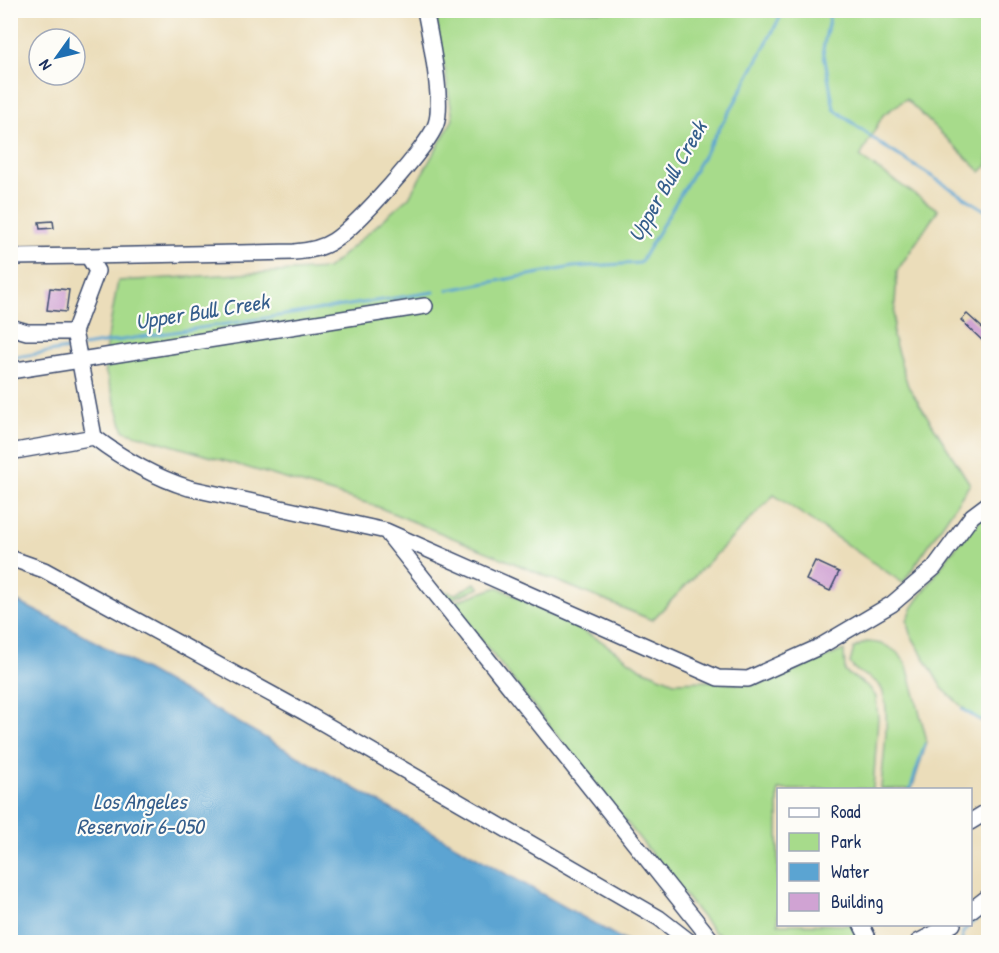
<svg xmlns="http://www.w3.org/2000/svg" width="999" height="953" viewBox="0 0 999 953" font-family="'Patrick Hand',sans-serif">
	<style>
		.green { fill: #a7db8b; stroke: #618574; stroke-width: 1.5 }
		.water { fill: #5ba4d2; stroke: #3b6a98; stroke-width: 1.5 }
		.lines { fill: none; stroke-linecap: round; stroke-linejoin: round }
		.stream { stroke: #5ba4d2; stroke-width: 3 }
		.building { fill: #d0a3d3 }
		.minor-casing { stroke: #3a496c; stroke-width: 18 }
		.minor { stroke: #fff; stroke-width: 15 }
		.labels { text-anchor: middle; stroke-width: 4.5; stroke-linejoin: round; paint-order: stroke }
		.water-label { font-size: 22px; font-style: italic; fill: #355e8c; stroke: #fdfcf7 }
	</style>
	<rect width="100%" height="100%" fill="#fdfcf7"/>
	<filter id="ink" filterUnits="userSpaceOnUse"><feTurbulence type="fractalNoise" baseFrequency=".0167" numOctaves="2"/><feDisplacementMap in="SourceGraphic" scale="12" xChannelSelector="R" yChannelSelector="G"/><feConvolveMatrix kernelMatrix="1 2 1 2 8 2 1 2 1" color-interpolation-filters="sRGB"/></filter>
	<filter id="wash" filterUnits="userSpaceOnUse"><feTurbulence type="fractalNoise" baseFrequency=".008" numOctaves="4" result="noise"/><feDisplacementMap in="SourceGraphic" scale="24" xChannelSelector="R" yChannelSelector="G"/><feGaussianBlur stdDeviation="1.35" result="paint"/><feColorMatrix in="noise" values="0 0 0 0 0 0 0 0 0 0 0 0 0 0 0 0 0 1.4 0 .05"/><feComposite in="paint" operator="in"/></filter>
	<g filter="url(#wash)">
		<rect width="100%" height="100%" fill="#ebddba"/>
		<!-- green -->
		<path class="green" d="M435,11H988V92L984,97L988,106V165L981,172L906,99L883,115L860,157L938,210L897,271L893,337L908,386L970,484L903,583L774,495L652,620L373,505L124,431L103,364L118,281L327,269L409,197L453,119Z
			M988,511V727L971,715L942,688L912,637L907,620L913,607L949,555Z
			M475,583L480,588L451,599L453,602L498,587L598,639L640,668L674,682L709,681L752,685L769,681L844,650L845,672L869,687L876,697L878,718L873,789L778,790V924L854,925L859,942C818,942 751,951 714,932L442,591L456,594Z
			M866,642C885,642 898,649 907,666L926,737V745L912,789H881C882,765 893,706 880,686C872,675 857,676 850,663L854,648Z"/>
		<!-- water -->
		<path class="water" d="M10,598L78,632L627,942H11Z"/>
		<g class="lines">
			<!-- stream -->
			<path class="stream" d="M831,10L823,49L834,109L882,145L988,212
				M448,290L573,267L640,263L735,102L784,10
				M83,346L434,292
				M10,358L74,348
				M962,709L988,725
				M910,790L925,744
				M970,924L988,910
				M962,942L963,932L970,924"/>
		</g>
		<g id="blocks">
			<!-- building -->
			<path class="building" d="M53,221L54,228L40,229L39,222Z
				M50,288L69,290L66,312L47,310Z
				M967,314L988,333V346L961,320Z
				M815,561L839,572L830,591L806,580Z"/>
		</g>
	</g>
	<g filter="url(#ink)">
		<use href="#blocks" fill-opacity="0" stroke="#3a496c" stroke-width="1.5"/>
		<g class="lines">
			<defs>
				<path id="minor" d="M88,256L294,252C308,251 321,249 333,241C354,229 429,146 436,124C444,102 430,36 425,10
					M10,257L88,256L97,271L74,332L76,341L94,437C123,459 154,477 189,488L386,531L718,678L748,679L819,647L892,604L934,568L972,516L988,504
					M10,327L27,332H74
					M10,371L425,306
					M10,452L94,437
					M388,534L713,942
					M10,558L44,570L304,712L659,918L690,942
					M970,822L988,811
					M970,911L988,897
					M861,924L870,942
					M918,942L953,924"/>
			</defs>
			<!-- minor casing -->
			<use href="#minor" class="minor-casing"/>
			<!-- minor -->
			<use href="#minor" class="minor"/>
		</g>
	</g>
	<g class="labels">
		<!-- water labels -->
		<g class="water-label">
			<text transform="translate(667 181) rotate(-60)" y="8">Upper Bull Creek</text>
			<text transform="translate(202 311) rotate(-9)" y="8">Upper Bull Creek</text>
			<text x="140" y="809">Los Angeles<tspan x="140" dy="25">Reservoir 6-050</tspan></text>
		</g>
	</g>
	<!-- margin -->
	<rect width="999" height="953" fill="none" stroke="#fdfcf7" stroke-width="36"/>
	<!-- legend -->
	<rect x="777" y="788" width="195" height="138" fill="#fdfcf7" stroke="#a3aaba" stroke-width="1.5"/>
	<rect x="789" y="808" width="30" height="9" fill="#ffffff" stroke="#a3aaba" stroke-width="1.5"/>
	<text x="831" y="818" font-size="18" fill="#1b2f5e">Road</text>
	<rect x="789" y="833" width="30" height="18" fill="#a7db8b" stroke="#a3aaba" stroke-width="1.5"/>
	<text x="831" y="848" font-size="18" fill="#1b2f5e">Park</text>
	<rect x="789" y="863" width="30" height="18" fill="#5ba4d2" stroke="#a3aaba" stroke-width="1.5"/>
	<text x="831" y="878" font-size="18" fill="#1b2f5e">Water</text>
	<rect x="789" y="893" width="30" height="18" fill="#d0a3d3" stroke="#a3aaba" stroke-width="1.5"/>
	<text x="831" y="908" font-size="18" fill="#1b2f5e">Building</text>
	<!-- north arrow -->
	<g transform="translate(57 57) rotate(236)"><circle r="28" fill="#fdfcf7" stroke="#a3aaba" stroke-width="1.5"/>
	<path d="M0-4.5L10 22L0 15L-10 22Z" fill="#1f6fb2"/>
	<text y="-9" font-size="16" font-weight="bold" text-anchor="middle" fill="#1b2f5e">N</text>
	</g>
</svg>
